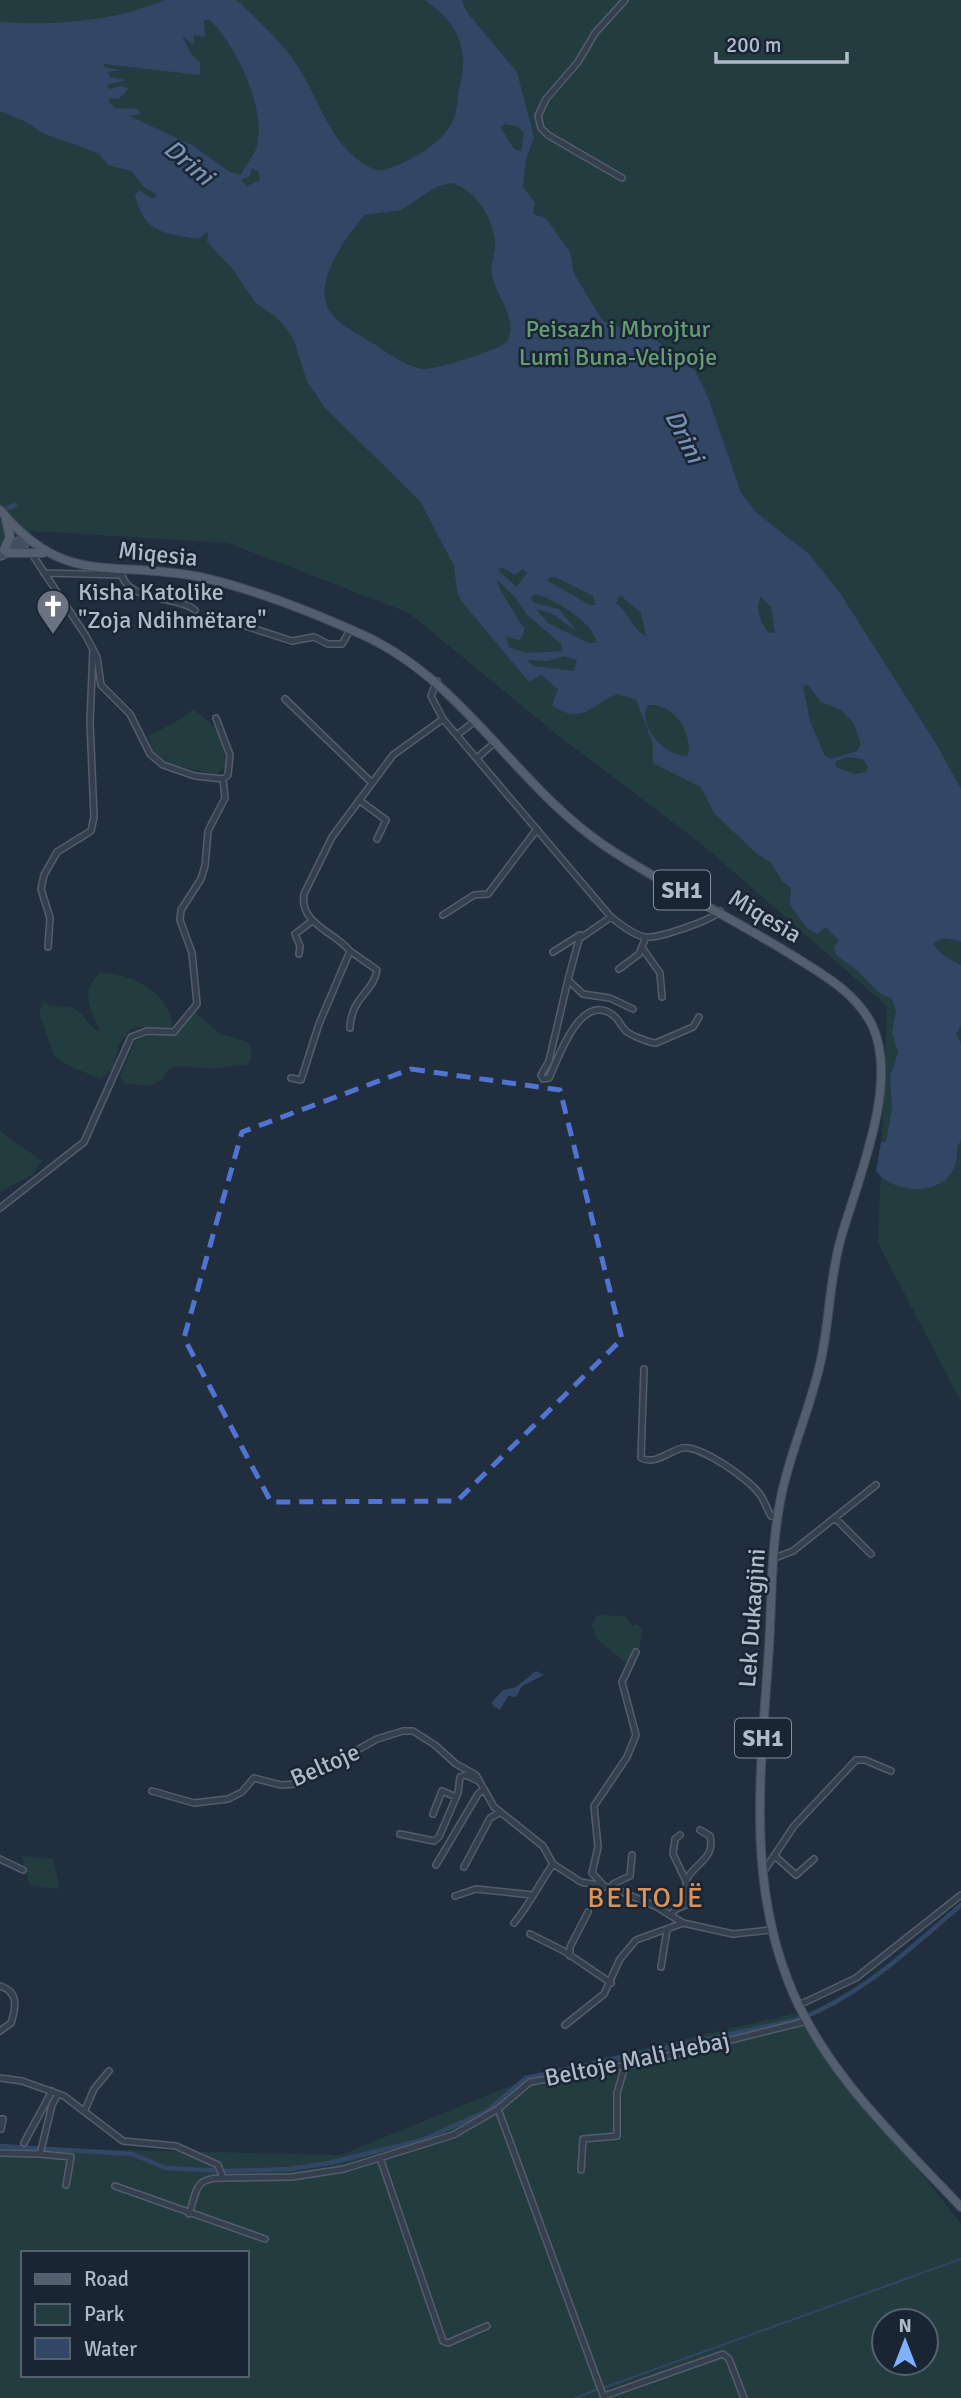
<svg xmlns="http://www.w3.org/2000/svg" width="961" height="2398" viewBox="0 0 961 2398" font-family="Signika,sans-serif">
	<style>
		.green { fill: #233c3f; fill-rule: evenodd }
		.water { fill: #324765; fill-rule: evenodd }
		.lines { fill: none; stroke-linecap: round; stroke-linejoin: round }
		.stream { stroke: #324765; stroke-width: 2 }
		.canal { stroke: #324765; stroke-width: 4.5 }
		.minor-casing { stroke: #535d6c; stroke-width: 8 }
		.secondary-casing { stroke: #535d6c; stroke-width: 10 }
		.primary-casing { stroke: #3e4957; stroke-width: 10 }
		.minor { stroke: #353f4e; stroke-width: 5 }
		.secondary { stroke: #434e61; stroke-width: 7 }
		.primary { stroke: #535e6e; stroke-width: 8 }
		.marked { fill: none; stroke: #5174d3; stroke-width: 5; stroke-dasharray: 14 9; stroke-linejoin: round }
		.labels { text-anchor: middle; stroke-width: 5; stroke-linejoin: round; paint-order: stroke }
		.shield { fill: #1a2533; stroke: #848d9d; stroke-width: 2 }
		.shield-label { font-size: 23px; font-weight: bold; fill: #b1baca }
		.park-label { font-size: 24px; fill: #669c73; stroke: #1a2533 }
		.street-label { font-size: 24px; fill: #b1baca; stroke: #1a2533 }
		.poi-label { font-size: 24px; fill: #b1baca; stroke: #1a2533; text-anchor: start }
		.water-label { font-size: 26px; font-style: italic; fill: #7690b3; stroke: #1a2533 }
		.quarter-label { font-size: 28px; letter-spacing: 2px; fill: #dd9258; stroke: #1a2533 }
	</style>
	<rect width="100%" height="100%" fill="#212e3e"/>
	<!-- green -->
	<path class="green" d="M0,0H961V1402L878,1243L887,1006L705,847L555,733L409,613L228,543L14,530L5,532V542L0,546Z
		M193,709C218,728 225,734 225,767L216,775L171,764L154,755L148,736L181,719Z
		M99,973C130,972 173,993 172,1028L136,1027L131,1029L119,1044L113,1069L101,1079L69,1066L54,1056L39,1012L44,1002C53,1010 66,1003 76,1010C86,1016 90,1029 101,1032C91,1011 79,994 99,973Z
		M195,1012L220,1034L248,1042L252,1053L249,1064L210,1069L179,1066L168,1070L161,1080L150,1086L125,1084L120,1076L135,1041L151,1034L175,1035Z
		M0,1131L42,1161L32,1175L0,1192Z
		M597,1615L625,1616L633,1626L638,1623L642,1631L638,1657L625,1662L598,1640L591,1626Z
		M22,1856L53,1859L60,1889L29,1885Z
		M796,2013L961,2224V2398H0V2147L341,2155L547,2071ZM23,2253H247V2375H23ZM884,2321H926V2363H884Z"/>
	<!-- water -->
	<path class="water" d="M165,0H235L241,4C259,22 278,38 292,58C319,94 328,148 373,169C381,173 390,168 398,165C419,156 446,140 454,118C458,108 457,97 460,86C469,47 458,24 425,0H461L469,15L517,72L534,137L526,159L523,187L535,203L533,214L546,218L570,252L574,274L603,321L657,341L695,371L708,397L741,493L757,513L809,554L840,593L938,747L961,789V941L942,938L933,944L944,956L961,965V1025L956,1034L961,1044V1140L957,1147C961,1198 896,1198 876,1171L881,1142H886L892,1108L890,1076L898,1053L892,1033L896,1011L892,999L879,993L857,970L836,955L834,947L839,941L826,927L817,934L808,929L790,905L791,888L783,882L771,863L756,853L714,813L701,787L653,763V744L636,700L618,694C592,703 583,727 552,705L558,689L541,675L529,682L462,602L457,591L454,566L420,501L324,407L307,381L293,338L286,328L276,317L255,302L231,267L207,242L208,232L198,239C164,233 145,234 135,196L139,190L151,198L156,197V194L145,188L131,171L108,165L98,153L42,133L26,122L0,111V22C54,26 116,21 165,0ZM204,20H210C237,48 266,106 257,146C254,157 245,165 241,175L230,172L192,145L129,116L141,114L138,109L115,108L109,101L110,98L119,99L128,89L122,86L109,89L107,85L126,80L110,77L108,72L121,70L104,67V64L200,75V62L192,55L182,36L194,45V35L205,37ZM506,124L518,127L524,133L521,151L514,149L500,127ZM252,168L258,171L260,180L247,186L241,180L250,176ZM451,183C476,188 497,224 495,249C494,258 490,266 492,275C495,294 520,321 507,341C502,350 434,370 423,369C404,366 387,352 371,342C358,334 337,324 329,310C312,282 347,235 365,215L401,210L436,187ZM501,567L515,575L523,569L527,573L516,587L498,570ZM549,577H555L593,596L596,605H590L548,581ZM497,580L516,598L526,614L561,644L562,651L527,653L509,647L506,637L520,640L525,629C519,621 496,585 497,580ZM536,594C554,599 595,623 596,643H589L548,623L536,609L553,614L578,633L559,609L533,603L531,597ZM620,595L641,613L646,636C630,627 630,613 616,603ZM761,597L771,607L775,633L768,632C760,623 755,608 761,597ZM563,656L577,660L574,671L534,666L526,660L548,661ZM808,685L821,702L841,710L853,722L861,745L857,751L831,759L825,756L810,721L803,686ZM648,705C674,703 693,732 688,756C666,757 636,727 648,705ZM847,757L863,759L868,768L866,772L855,774L836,767L835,762Z
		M536,1671L544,1675L522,1686L516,1697L508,1696L500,1710L493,1706L492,1702L503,1690L516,1687Z"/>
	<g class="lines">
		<!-- stream -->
		<path class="stream" d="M603,2388L961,2259
			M576,2398L598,2389"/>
		<!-- canal -->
		<path class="canal" d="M8,508L15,505
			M0,2146L132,2154L166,2168L227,2171L290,2169L329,2163L422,2140L487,2111L526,2078L800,2019C866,1992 907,1951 961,1905"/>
		<defs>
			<path id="minor" d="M622,178L548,135L541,128L538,116L546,99L578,62L595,33L625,0
				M32,554L86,636L97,657L101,685L130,714L150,754L163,765L195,776L223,779L228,775L230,755L216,718
				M121,568C121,603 177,595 195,610
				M44,573L121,575
				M233,622L292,641L314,637L328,644H342L350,630
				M437,681L431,696L443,719
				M285,699L372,783
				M457,735L475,721
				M477,758L494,743
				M359,800L386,820L377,839
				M443,915L474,895L488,894L537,829
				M611,917L579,939L568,980L583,994L610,998L633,1009
				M48,947L50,918L41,889L44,875L57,852L91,831L94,817L90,722L93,650
				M643,949L660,973L662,997
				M553,952L580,935
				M299,954L300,946L295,934L312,921
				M619,969L639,954L646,937
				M568,980L549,1061L541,1075L543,1079L549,1078C558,1059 580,991 613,1015C619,1019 621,1027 627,1032C633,1036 650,1043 656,1043L693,1027L699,1017
				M350,1028C351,997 374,992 377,970L350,951
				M291,1078L301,1080L319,1024L350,951C335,932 299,924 304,894L332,837L393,755L443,719L611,917C620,924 633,935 645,937C657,939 713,920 720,911
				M0,1208L84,1142L131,1037L147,1031L174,1032L197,1004L192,953L180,920L181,910L201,879L205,866L208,831L225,798L223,779
				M644,1369L641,1458C655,1465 668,1452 682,1448C700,1444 752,1481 761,1496C765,1502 767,1509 771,1516L778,1517
				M835,1518L871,1554
				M775,1558L793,1551L876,1485
				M152,1791L194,1803L228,1799L242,1792L254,1778L281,1785L296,1784L377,1739L403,1731H413L435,1745L456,1764L476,1775L494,1807L543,1846L553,1864L581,1882L613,1888V1884L630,1876L632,1855
				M433,1814L442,1791L456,1797
				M400,1834L434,1841L439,1837L458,1793L460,1777L466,1775L478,1781
				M680,1835L675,1839L673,1854L686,1881
				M776,1857L796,1875L814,1859
				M0,1859L23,1870
				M436,1865L478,1794L483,1790
				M464,1867L490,1818L499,1813
				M762,1874L794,1826L856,1760H865L891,1771
				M605,1887L592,1873L598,1847L594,1806L627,1757L636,1735L622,1682L636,1652
				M613,1888L657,1907L683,1923L733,1934L770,1930
				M455,1896L476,1889L533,1895
				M671,1916L674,1910L688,1904L686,1881C693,1863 716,1860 710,1836L700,1830
				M514,1923C530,1904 539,1884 553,1864
				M530,1934L564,1951L611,1983
				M570,1956V1947L588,1912
				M661,1967L667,1930
				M0,1986C19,1991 16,2008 11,2023L0,2031
				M799,2005L856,1978L961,1895
				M565,2025L604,1994L620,1959L636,1940L683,1923
				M0,2078L22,2081L64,2096L123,2141L176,2146L218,2165L223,2178L292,2177L344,2169L453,2135L498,2109L530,2082L635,2064L807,2021
				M498,2109L604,2398
				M85,2110L94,2089L109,2071
				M0,2119H3L1,2129
				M24,2143L52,2091
				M1,2153L40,2154L52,2105L58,2094
				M40,2154L71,2157L66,2185
				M380,2158L443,2341L448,2343L487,2326
				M581,2170L583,2139L617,2136V2093L625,2066
				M115,2186L265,2239
				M189,2214C197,2191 194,2177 223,2178
				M604,2396L723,2354L729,2359L744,2398"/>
			<path id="secondary" d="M4,550L26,537
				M0,556L21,547L29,540"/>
			<path id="primary" d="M0,510C66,589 112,559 200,577C254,589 312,612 363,635C464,681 515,785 605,846C666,887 733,918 795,957C824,975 856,993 872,1025C900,1083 857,1181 841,1238C829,1279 830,1322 820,1364C810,1409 790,1452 781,1497C771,1545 772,1597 769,1647C762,1759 746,1871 787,1978C821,2069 896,2138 961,2207
				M4,550L10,537L6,521
				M8,553H43"/>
		</defs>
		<!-- minor casing -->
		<use href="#minor" class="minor-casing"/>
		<!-- secondary casing -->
		<use href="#secondary" class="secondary-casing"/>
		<!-- primary casing -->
		<use href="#primary" class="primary-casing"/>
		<!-- minor -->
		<use href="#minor" class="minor"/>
		<!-- secondary -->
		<use href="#secondary" class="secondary"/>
		<!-- primary -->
		<use href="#primary" class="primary"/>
	</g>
	<!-- marked area -->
	<path class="marked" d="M411,1069L560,1090L622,1339L457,1501L271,1502L184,1338L242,1132Z"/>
	<!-- icons -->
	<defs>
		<symbol id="church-pin" viewBox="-11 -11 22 30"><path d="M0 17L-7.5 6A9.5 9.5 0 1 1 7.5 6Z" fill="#6b7280" stroke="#1a2533"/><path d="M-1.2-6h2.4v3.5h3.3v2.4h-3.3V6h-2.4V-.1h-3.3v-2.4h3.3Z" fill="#fff"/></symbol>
	</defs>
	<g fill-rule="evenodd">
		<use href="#church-pin" x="34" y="587" width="38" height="52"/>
	</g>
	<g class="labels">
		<!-- shield labels -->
		<g class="shield">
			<rect x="654" y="870.5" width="56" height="39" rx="5"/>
			<rect x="735" y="1718.5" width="56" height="39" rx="5"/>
		</g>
		<g class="shield-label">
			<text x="682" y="898">SH1</text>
			<text x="763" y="1746">SH1</text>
		</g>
		<!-- park labels -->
		<g class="park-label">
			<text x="618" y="337">Peisazh i Mbrojtur<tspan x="618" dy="28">Lumi Buna-Velipoje</tspan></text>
		</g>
		<!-- street labels -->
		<g class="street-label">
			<text transform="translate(158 554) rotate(6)" y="8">Miqesia</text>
			<text transform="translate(765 916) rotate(31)" y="8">Miqesia</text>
			<text transform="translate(752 1618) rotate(-86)" y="8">Lek Dukagjini</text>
			<text transform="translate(325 1765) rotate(-24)" y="8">Beltoje</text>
			<text transform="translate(637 2059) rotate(-12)" y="8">Beltoje Mali Hebaj</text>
		</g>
		<!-- poi labels -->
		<g class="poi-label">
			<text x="78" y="600">Kisha Katolike<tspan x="78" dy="28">"Zoja Ndihmëtare"</tspan></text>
		</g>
		<!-- water labels -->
		<g class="water-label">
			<text transform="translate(189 162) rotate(40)" y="9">Drini</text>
			<text transform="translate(685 436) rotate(63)" y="9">Drini</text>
		</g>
		<!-- quarter labels -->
		<g class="quarter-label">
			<text x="646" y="1907">BELTOJË</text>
		</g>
	</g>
	<!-- legend -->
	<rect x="21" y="2251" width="228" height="126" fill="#1a2533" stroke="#56616f" stroke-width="2"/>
	<rect x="35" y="2274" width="35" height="10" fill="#535e6e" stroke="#56616f" stroke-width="2"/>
	<text x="84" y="2286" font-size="21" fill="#b1baca">Road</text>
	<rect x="35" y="2304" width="35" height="21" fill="#233c3f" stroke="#56616f" stroke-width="2"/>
	<text x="84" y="2321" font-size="21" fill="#b1baca">Park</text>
	<rect x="35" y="2338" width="35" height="21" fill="#324765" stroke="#56616f" stroke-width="2"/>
	<text x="84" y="2356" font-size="21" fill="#b1baca">Water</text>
	<!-- north arrow -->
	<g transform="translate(905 2342)"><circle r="33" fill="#1a2533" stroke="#56616f" stroke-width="2"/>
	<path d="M0-5L12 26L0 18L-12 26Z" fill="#80b1ff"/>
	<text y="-10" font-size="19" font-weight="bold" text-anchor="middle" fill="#b1baca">N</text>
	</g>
	<!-- scale -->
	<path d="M716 52v10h131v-10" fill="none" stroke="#b1baca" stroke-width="3.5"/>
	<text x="726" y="52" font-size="21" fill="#b1baca" stroke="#1a2533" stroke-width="5" paint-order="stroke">200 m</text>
</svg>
